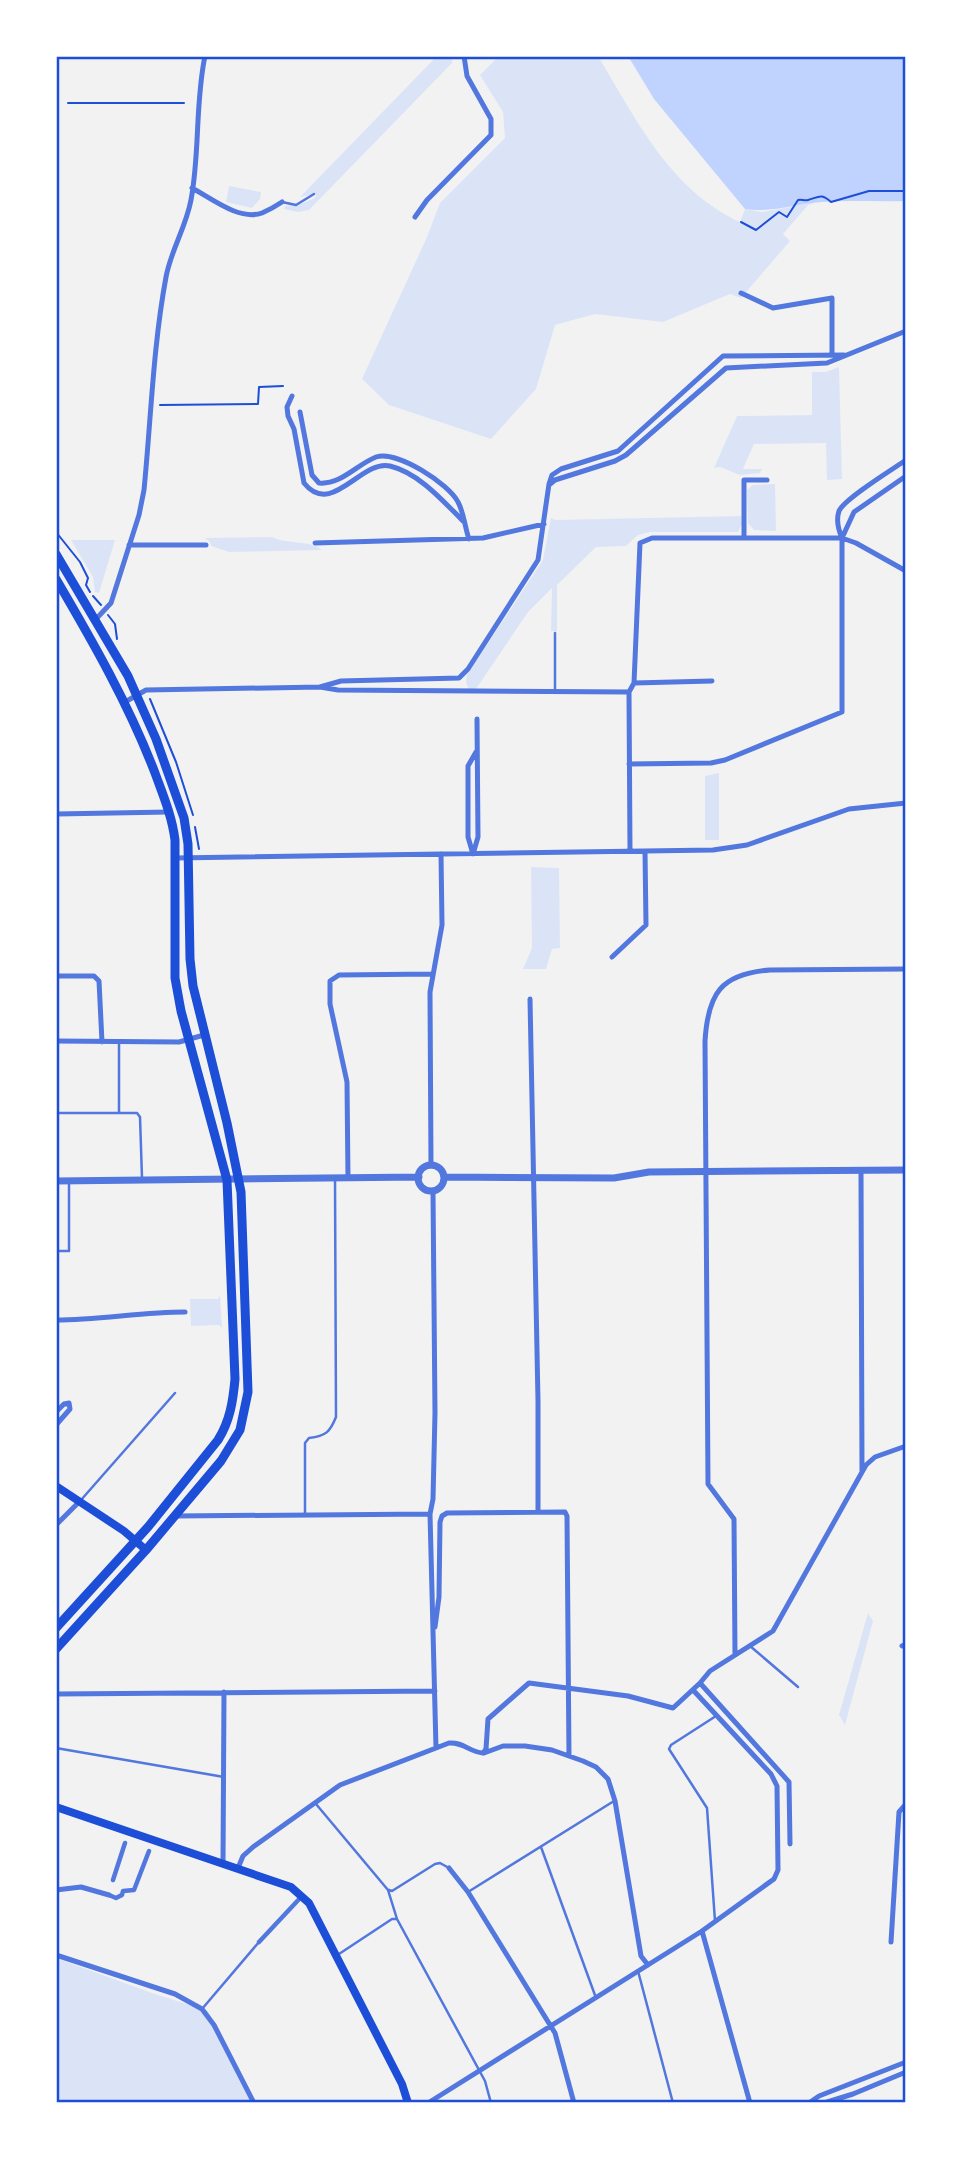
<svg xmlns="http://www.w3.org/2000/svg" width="962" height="2159" viewBox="0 0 962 2159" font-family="'DejaVu Sans',sans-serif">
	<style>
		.green { fill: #dbe4f7 }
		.water { fill: #bfd3fe }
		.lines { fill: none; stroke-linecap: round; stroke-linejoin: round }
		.path { stroke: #1d4ed8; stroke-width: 2 }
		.service { stroke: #5277de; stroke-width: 2.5 }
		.pedestrian { stroke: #5277de; stroke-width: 4.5 }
		.minor { stroke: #5277de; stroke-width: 5 }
		.tertiary { stroke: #5277de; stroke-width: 7 }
		.secondary { stroke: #1d4ed8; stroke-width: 8 }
		.trunk { stroke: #1d4ed8; stroke-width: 9 }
		.neatline { fill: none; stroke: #1d4ed8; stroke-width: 2.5 }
	</style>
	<rect width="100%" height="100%" fill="#f2f2f2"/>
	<!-- green -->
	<path class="green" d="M437,56H452V63L309,210L298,212L284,209L285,206L301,204L315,198L316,194L300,197Z
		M499,56H598C636,119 670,190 740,222L745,209L762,212L818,202L808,205L783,234L790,241L741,298L730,294L663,322L595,314L555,325L536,389L491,439L389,405L362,379L427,237L440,203L505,138L503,112L480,75Z
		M229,186L261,192L260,199L252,208L226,202Z
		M839,367L842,479L827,480L826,443L754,444L743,469H762L760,473L740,475L720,467L714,468L737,416L812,415V372H826Z
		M775,484L776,529L775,531L754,530L748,523L747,490L753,485Z
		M741,516L742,524L738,532H650L638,535L626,546L596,547L557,585V631H551L552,588L528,612L476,689H469L466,683L467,675L543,560L551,518L555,520Z
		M272,537C287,545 309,539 322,550L229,552L211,546L210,542L205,538Z
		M71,540H115L99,593L95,592L93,577Z
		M719,773V840H705V776Z
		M531,867L559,868L560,948L552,949L546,969H523L532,948Z
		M220,1295L222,1328L219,1325L191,1326L190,1299H218Z
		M868,1613L873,1621L845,1725L839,1715Z
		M56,1958L152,1993L208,2011L253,2103H56Z"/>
	<!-- water -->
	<path class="water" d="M628,56H906V201C878,202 850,200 822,202C796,204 771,213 745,209L654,99Z"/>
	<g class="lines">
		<!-- path -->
		<path class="path" d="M68,103H184
			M741,222L756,230L779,212L787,217L798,200C801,199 805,201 808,200C819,197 821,193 831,202L869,191H906
			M160,405L258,404L259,387L283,386
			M56,532L80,562L88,578L86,585L90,592
			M93,596L101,605
			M108,615L115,624L117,639
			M150,699L176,762L193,815
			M195,827L199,849"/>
		<!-- service -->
		<path class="service" d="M282,202L296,205L314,194
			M555,689V633
			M119,1112V1042
			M56,1113H137L140,1117L142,1178
			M56,1251H69V1181
			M81,1500L175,1393
			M305,1513V1443L309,1438C326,1436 330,1432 336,1417L335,1178
			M750,1646L798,1687
			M56,1748L224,1777
			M316,1804L388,1890L397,1919L485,2081L491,2103
			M541,1847L596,1998
			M389,1890L392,1891L435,1864L440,1863L449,1868
			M468,1892L614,1801
			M715,1921L707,1808L669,1749L671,1745L716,1716
			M339,1954L392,1919H397
			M638,1971L673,2103
			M202,2009L259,1942"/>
		<!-- pedestrian -->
		<path class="pedestrian" d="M113,1880L125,1843
			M109,1895L116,1898L122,1895L123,1891L134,1890L149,1851
			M259,1942L302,1896"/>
		<!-- minor -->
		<path class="minor" d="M192,188C211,198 239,221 262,213C269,210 276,206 282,202
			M415,217L427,200L491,135V119L467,76L464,56
			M741,293L773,308L832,298V353
			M292,396L287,407L288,416L294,429L304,483C332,518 361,459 390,466C419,473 443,501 463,521
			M300,412L312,475L319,483C341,485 356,465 376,457C397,450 449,484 458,502C464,513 465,528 469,539
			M549,485L555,480L615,461L626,455L726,368L827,363L906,331
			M744,538V480H767
			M842,538L854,512L906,476
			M315,543L483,538L544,524
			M129,545H206
			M96,619L111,603L139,515L144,490C151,419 153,347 166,277C171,250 186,227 191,200C200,153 195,103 205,56
			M634,683L712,681
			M320,687L341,681L459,678L468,669L538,560L549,484L552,475L561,469L618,451L723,356L844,355
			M125,702L146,690L320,687L338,690L629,692
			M629,764L711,763L725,760L842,712V538C838,529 836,520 839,511C844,499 893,469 906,460
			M56,814L169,812
			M630,851L629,692L634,683L640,543L652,538H842L856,543L906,571
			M473,854L478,837L477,719
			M473,854L468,837V766L476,752
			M175,858L713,850L747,845L849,809L906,803
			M612,957L646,925L645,851
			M56,976H94L99,981L102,1042
			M530,999L538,1401V1511
			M56,1041L179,1042L204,1035
			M431,1166L430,992L442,925L441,854
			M861,1170L862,1471
			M348,1178L347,1082L330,1004V981L339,975L432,974
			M433,1191L435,1413L433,1499L430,1514L436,1748
			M56,1320C99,1320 142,1312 185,1312
			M56,1412L64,1404L69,1403
			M56,1425L70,1409L69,1403
			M175,1516L430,1514
			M56,1525L79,1502
			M435,1627L439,1597L440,1522L442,1516L447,1513L565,1512L567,1516L569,1756
			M902,1646L906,1644
			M735,1654L734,1519L708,1484L705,1041C708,994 720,974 770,970L906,969
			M700,1683L789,1782L790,1844
			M56,1694L435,1691
			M483,1753L486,1749L488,1719L529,1683L628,1696L673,1708L700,1683L710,1671L773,1631L866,1465L875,1457L906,1446
			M484,1753L503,1746H525L552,1750L583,1761L596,1767L608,1779L615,1801L641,1956L648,1965
			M223,1863L224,1692
			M238,1868L243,1856L253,1847L340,1785L449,1743C464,1742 469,1752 483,1753
			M449,1868L468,1892L555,2033L574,2103
			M56,1890L81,1887L109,1895
			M702,1931L750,2103
			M891,1942L899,1812L906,1804
			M56,1955L175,1994L202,2009L214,2025L254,2103
			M428,2103L702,1931L774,1879L778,1870L777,1786L771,1774L693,1690
			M809,2103L819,2096L906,2062
			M824,2103L853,2094L906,2072"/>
		<!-- tertiary -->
		<path class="tertiary" d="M418 1178a13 13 0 1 1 26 0a13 13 0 1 1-26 0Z
			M444,1177L614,1178L649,1172L906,1170
			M56,1181L419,1177"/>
		<!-- secondary -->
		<path class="secondary" d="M56,1486L124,1531L146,1550
			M56,1807L291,1887L309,1903L402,2084L408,2103"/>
		<!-- trunk -->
		<path class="trunk" d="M56,554L128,676L156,739L184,818L188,844L190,959L193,986L227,1123L241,1192L248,1392L240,1430L221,1461L146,1550L56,1649
			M56,579C93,642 129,705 155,773C163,795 172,816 175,840V978L181,1011L227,1180L235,1379C233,1401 230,1421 218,1440L148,1527L56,1628"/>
	</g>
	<!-- border -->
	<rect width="962" height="2159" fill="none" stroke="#ffffff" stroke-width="116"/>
	<rect x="58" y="58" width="846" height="2043" class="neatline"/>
</svg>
